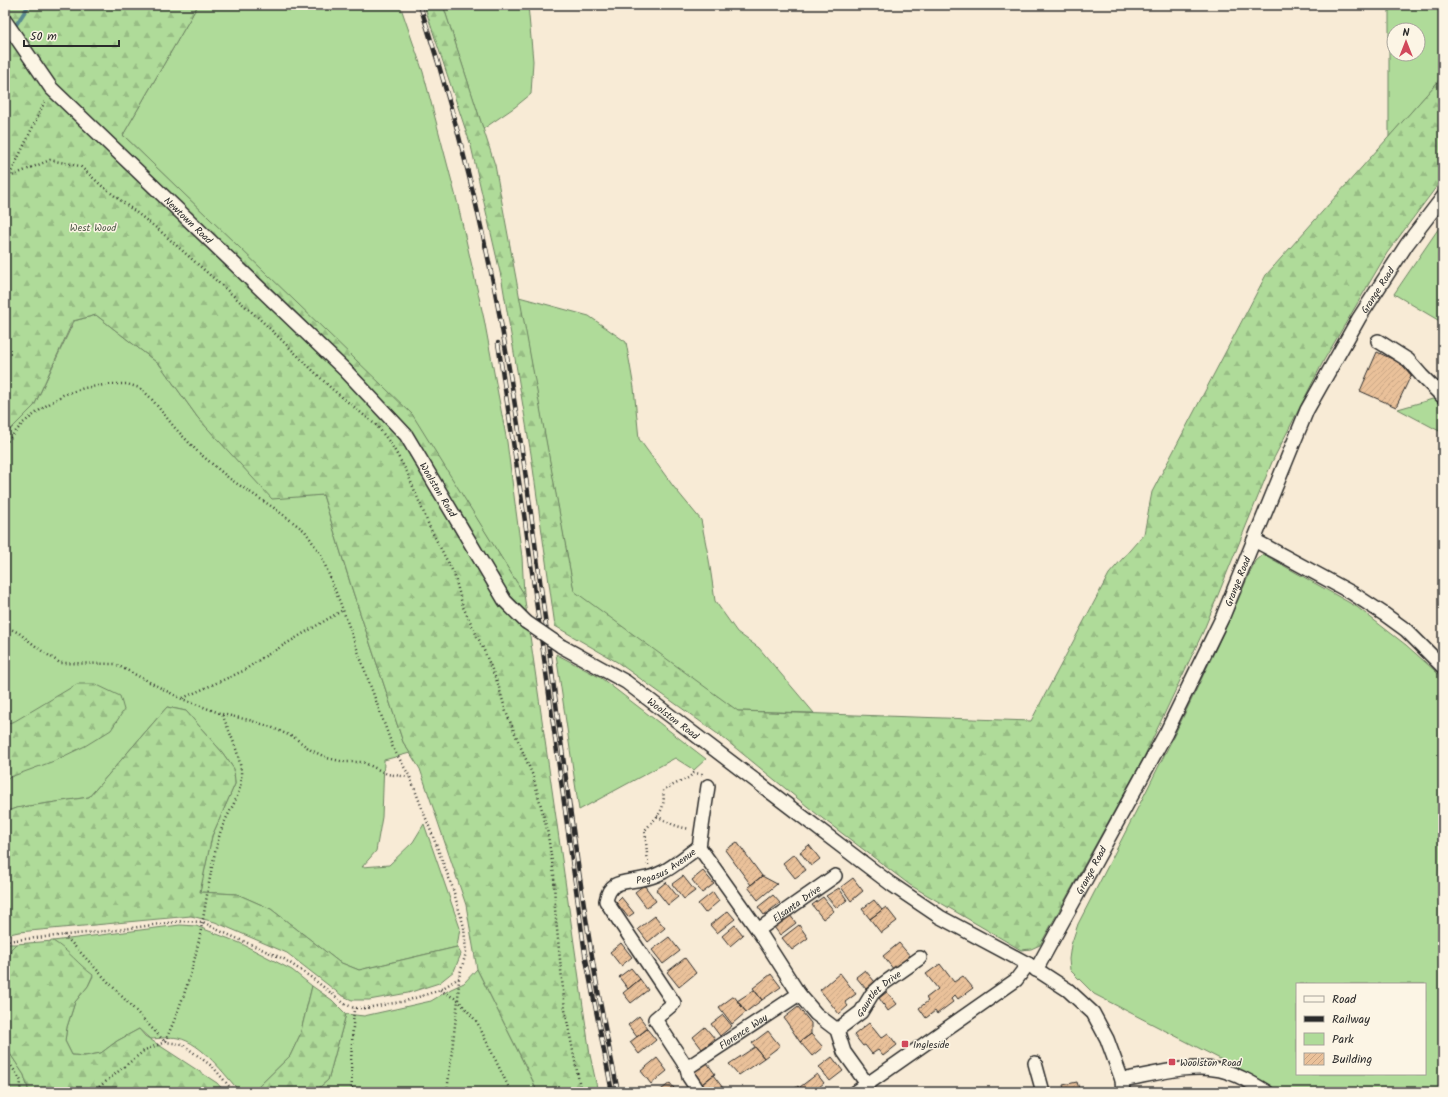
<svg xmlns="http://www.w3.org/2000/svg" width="1448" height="1097" viewBox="0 0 1448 1097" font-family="Kalam,sans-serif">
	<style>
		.green { fill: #afdb99; stroke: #6d8362; fill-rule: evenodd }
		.forest { fill: url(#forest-firs); stroke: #6d8362 }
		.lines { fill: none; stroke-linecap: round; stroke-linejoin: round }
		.stream { stroke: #598990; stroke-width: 4 }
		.building { fill: url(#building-hatch); stroke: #2b2b2b }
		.minor-casing { stroke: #2b2b2b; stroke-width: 16 }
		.path { stroke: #2b2b2b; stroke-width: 2.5; stroke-dasharray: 1 3; stroke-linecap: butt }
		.minor { stroke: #fcf5e5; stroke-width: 13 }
		.rail-casing { stroke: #2b2b2b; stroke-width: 4.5 }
		.rail { stroke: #fcf5e5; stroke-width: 3; stroke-dasharray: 9; stroke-linecap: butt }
		.minor-bridge-casing { stroke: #2b2b2b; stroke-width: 16; stroke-linecap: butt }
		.minor-bridge { stroke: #fcf5e5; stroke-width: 13 }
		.poi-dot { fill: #d1495b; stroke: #fcf5e5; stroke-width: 1.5 }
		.labels { text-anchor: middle; stroke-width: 3; stroke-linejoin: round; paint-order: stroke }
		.street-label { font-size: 10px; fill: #2b2b2b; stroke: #fcf5e5 }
		.park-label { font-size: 10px; fill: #4c5746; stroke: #fcf5e5 }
		.poi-label { font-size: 10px; fill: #2b2b2b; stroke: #fcf5e5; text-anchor: start }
	</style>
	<defs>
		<pattern id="forest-firs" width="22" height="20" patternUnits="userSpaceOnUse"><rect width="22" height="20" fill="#afdb99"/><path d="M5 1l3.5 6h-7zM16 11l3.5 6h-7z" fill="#97bc84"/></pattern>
		<pattern id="building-hatch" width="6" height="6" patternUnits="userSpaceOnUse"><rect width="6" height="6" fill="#eac19a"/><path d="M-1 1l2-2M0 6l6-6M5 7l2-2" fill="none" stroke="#c9a685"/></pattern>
	</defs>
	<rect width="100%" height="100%" fill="#f8ebd6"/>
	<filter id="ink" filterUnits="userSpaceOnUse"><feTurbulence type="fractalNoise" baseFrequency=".025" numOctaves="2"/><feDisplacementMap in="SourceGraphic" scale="8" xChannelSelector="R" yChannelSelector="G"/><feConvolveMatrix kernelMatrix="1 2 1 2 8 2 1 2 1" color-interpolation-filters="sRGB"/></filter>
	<g filter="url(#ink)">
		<!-- green -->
		<path class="green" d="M198,5H400L423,72L458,205L484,319L507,442L522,557L524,594L411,414L123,135Z
			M443,5H528L533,61L531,94L515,107L483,129Z
			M1389,5H1443V76L1389,137ZM1394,30H1418V54H1394Z
			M1443,222V323L1394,294Z
			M519,297L589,316L626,342L634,388L639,439L673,486L701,520L709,560L715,601L737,632L759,648L814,713L737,711L574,592Z
			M96,315L160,365L198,418L272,498L323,495L353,592L403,742L410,753L384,760L382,817L376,851L362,867L389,865L413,842L424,824L460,928L457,947L359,970L339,962L271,909L237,894L200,892L212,836L235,784L234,769L222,752L186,711L167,707L89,797L16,808L5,812V435L34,406L74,321Z
			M1443,396V433L1398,409Z
			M1263,554L1357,607L1406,645L1443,678V1092H1275L1259,1079L1094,994L1070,970L1069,959L1071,945L1078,924C1140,804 1202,685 1255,561ZM1297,984H1425V1074H1297Z
			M556,654L601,678L706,759L694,770L675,758L579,810Z
			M180,925L196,926L240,943L292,970L312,986L300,1035L290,1056L253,1092H240C225,1075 202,1043 178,1038C170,1036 159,1039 150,1039L139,1029L117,1041L101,1053L85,1056L72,1055L65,1041L67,1027L75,1002L88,986L93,976L53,941Z
			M5,944H16L11,949L5,984Z
			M477,969L533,1081L537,1092H314L328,1080L346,1014L364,1016L431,1001L451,989L464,983Z
			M5,1046L24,1075L29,1092H5Z"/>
		<!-- forest -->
		<path class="forest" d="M5,5H198L123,135L412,414L524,594L590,1055L598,1092H537L533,1081L477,969L466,905L420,769L403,742L353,592L323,495L272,499L198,418L160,365L96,315L73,321L34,406L5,435Z
			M424,5H443L495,165L574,591L738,711L1031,721L1109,574L1144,534L1152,492L1266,275L1443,76V178L1387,253L1324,360L1272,462L1203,632L1143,759L1040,945L1031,949L1021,950L910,885L818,815L722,737L617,662L555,626L531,454L502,281L471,146Z
			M77,684H95L120,696L124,710L111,730L85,746L54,761L5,779V724L15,721Z
			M167,707L186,711L222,752L234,769L235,784L212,836L200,892L237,894L271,909L339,962L359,970L457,947L461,954L454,971L439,983L408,993L369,1000H352L341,995L287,953L215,922L191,916L19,932L5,935V812L16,808L89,797Z
			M53,941C68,950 79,965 93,975L88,986L75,1002L67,1027L65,1041L72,1055L85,1056L101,1053L117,1041L139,1029L145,1036L217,1083L225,1092H29L24,1075L5,1046V984L11,949L16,944Z
			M312,986L332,1000L346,1014L328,1080L314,1092H253L290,1056L300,1035Z"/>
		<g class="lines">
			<!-- stream -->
			<path class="stream" d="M14,28L29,5
				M5,42L10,34"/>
		</g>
		<!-- building -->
		<path class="building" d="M1377,352L1414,369L1396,407L1360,391Z
			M737,842L762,876L751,885L725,850Z
			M809,845L820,859L811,866L800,852Z
			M794,854L806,870L795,878L783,863Z
			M703,871L714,884L702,893L692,880Z
			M683,876L695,891L684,899L672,884Z
			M762,876L777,884L758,900L748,887Z
			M853,878L863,891L851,901L841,887Z
			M666,882L678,897L668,905L656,890Z
			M644,885L656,901L647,908L635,892Z
			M839,888L847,900L837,908L826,896Z
			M713,892L719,901L705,913L698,904Z
			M773,895L780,903L764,915L758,907Z
			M621,897L634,913L628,917L616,902Z
			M823,897L834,911L823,919L812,905Z
			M874,900L882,910L870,919L862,909Z
			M886,907L897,921L881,933L870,919Z
			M728,911L735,919L717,933L710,925Z
			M790,915L796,923L780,935L774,927Z
			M655,916L665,928L648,942L638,929Z
			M735,925L743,935L730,946L722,936Z
			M799,925L808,938L792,950L782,938Z
			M669,937L680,951L663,964L652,950Z
			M621,943L632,957L621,966L610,952Z
			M899,943L911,957L894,970L883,956Z
			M685,958L696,973L679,987L667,972Z
			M940,964L954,982L963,976L973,988L958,999L955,995L951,999L953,1002L937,1014L935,1011L926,1018L919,1008L928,1001L926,998L938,989L926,974Z
			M631,968L640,979L628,989L619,977Z
			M865,970L875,982L866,989L856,977Z
			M840,973L856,994L845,1002L848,1006L839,1014L820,990Z
			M771,974L781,987L762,1000L753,988Z
			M640,979L648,990L631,1003L623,993Z
			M754,990L762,1000L746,1012L737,1001Z
			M887,992L897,1004L888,1011L879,998Z
			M734,996L746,1012L732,1024L719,1007Z
			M798,1007L811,1023V1034L800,1042L784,1018Z
			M723,1015L732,1026L720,1036L711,1024Z
			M639,1016L648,1028L637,1037L628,1025Z
			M869,1023L881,1038L888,1033L897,1045L883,1056L878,1050L872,1054L865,1045L863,1046L854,1035Z
			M705,1027L715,1039L702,1049L693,1037Z
			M647,1029L656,1040L639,1054L630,1042Z
			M768,1031L780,1046L764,1058L752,1043Z
			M811,1034L823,1047L812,1056L800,1042Z
			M755,1047L764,1058L739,1075L729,1064Z
			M832,1057L843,1071L830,1081L819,1067Z
			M657,1058L667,1071L651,1084L641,1071Z
			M705,1060L715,1074L702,1084L692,1070Z
			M817,1074L824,1083L813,1092H803L800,1087Z
			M713,1075L723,1088L718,1092H709L702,1084Z
			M1077,1082L1080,1092H1065L1063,1085Z
			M670,1083L677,1092H658Z
			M798,1086L803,1092H791Z"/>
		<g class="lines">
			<defs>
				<g id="minor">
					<path id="s1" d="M5,21L51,88L345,370L406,435L505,601L526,622"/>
					<path d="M1378,341L1408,360L1422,376L1443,397"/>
					<path d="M1254,540L1352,593L1384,614L1406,630L1443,667"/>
					<path id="s2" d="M561,646L626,682L891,884L940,917L1028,964L1068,990L1093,1013L1107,1039L1122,1080L1123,1092"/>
					<path d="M699,847L708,786"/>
					<path id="s3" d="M758,930L835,876"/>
					<path id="s4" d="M1036,970L1166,733L1223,616L1307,410L1359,318L1407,244L1443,197"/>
					<path id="s5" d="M837,1030L861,1012L872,994L883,984L920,958"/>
					<path d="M1035,1063L1043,1092"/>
					<path id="s6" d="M687,1068L799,994"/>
					<path d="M1122,1080C1151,1075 1190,1063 1220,1070C1237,1074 1252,1083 1267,1092"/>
					<path id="s7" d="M699,1092L689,1077L687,1068L655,1019L674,1003L606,901C610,879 625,883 642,879C649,878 657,875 663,872C676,865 687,855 699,847L758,930L799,994L816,1014L837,1030L844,1052L867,1084"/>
					<path d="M856,1092L1016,980L1028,964"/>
				</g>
			</defs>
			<!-- minor casing -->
			<use href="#minor" class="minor-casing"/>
			<!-- path -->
			<path class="path" d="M9,177L50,160L80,166L102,186L159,230L263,322L332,389L377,426L391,444L407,472L430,528L454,574L463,607L483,648L498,684L506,712L533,776L547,829L554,875L555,909L565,1010L581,1092
				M5,181L9,177L46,99
				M5,444L23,423L44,407L63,395L84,388L111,384H127L140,388L150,397L175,428L198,452L230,479L274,508L305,531L321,555L343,610L393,748L410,777L452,886L464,927L466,953L459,977L458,1000L447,1092
				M5,626L19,633L42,651L60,663L115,664L182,699L222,714L249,720L271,727L295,738L311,750L327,758L345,762H363L387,774L409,777
				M183,698L243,671L262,658L343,610
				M657,816C668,823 677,827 690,829
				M648,865L645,830C658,815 666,811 663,790L688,778L694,773L702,774L703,776
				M64,935L165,1042C179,1010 191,978 198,944C206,909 209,872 219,837C224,817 239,801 241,781C243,759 230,734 222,714
				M5,941L117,930L182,921L203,922L220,931L284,959L312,978L345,1004L354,1008H366L406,1001L440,990L459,978
				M440,990L458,1000L477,1022L511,1092
				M5,1056L21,1081L20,1092
				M93,1092L145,1050L165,1042L182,1044L213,1067L234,1092
				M352,1092L351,1061L354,1008"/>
			<!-- minor -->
			<use href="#minor" class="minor"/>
			<defs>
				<path id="rail" d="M420,5C454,109 481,215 501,323C539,532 557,745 592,956C599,1001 609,1047 618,1092
					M498,343L525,521L585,954L612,1092"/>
			</defs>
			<!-- rail casing -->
			<use href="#rail" class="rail-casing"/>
			<!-- rail -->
			<use href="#rail" class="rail"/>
			<defs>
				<path id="minor-bridge" d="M526,622L561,646"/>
			</defs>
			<!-- minor-bridge casing -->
			<use href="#minor-bridge" class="minor-bridge-casing"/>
			<!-- minor-bridge -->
			<use href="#minor-bridge" class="minor-bridge"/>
		</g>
	</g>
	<!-- markers -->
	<g class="poi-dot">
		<rect x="901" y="1040" width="8" height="8" rx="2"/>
		<rect x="1168" y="1058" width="8" height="8" rx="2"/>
	</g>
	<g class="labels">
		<!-- street labels -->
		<g class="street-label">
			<text dy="4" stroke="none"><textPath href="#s1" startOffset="272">Newtown Road</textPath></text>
			<text dy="4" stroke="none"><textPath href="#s4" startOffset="762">Grange Road</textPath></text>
			<text dy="4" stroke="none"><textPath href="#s1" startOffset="641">Woolston Road</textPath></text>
			<text dy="4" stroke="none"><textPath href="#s4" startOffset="438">Grange Road</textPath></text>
			<text dy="4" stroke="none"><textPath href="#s2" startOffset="134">Woolston Road</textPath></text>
			<text dy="4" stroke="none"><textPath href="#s7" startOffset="307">Pegasus Avenue</textPath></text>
			<text dy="4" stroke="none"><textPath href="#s4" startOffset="114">Grange Road</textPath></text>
			<text dy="4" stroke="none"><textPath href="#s3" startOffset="47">Elsanta Drive</textPath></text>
			<text dy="4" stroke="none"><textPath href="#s5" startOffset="56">Gauntlet Drive</textPath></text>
			<text dy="4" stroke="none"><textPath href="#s6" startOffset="67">Florence Way</textPath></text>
		</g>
		<!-- park labels -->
		<g class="park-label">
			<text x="93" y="231">West Wood</text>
		</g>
		<!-- poi labels -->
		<g class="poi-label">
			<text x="913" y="1048">Ingleside</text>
			<text x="1180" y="1066">Woolston Road</text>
		</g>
	</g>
	<!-- margin -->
	<rect width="1448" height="1097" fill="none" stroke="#fcf5e5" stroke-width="20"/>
	<rect x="10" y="10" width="1428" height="1077" fill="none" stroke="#2b2b2b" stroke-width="1.5" filter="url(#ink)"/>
	<!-- legend -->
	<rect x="1296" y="983" width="130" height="92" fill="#fcf5e5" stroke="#a8a49b"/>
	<rect x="1304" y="996" width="20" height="6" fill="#fcf5e5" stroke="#a8a49b"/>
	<text x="1332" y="1003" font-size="12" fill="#2b2b2b">Road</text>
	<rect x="1304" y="1016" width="20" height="6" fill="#2b2b2b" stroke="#a8a49b"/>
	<text x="1332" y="1023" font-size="12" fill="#2b2b2b">Railway</text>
	<rect x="1304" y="1033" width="20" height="12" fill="#afdb99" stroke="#a8a49b"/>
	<text x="1332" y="1043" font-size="12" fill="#2b2b2b">Park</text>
	<rect x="1304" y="1053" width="20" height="12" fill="url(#building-hatch)" stroke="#a8a49b"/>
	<text x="1332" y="1063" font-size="12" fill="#2b2b2b">Building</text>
	<!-- north arrow -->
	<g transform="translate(1406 42)"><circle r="19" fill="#fcf5e5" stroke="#a8a49b"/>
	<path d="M0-3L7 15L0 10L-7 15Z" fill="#d1495b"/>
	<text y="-6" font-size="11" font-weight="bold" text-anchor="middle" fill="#2b2b2b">N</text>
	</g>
	<!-- scale -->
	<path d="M24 40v6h95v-6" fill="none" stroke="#2b2b2b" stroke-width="2"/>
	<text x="30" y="40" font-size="12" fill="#2b2b2b" stroke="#fcf5e5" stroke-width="3" paint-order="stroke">50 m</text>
</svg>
